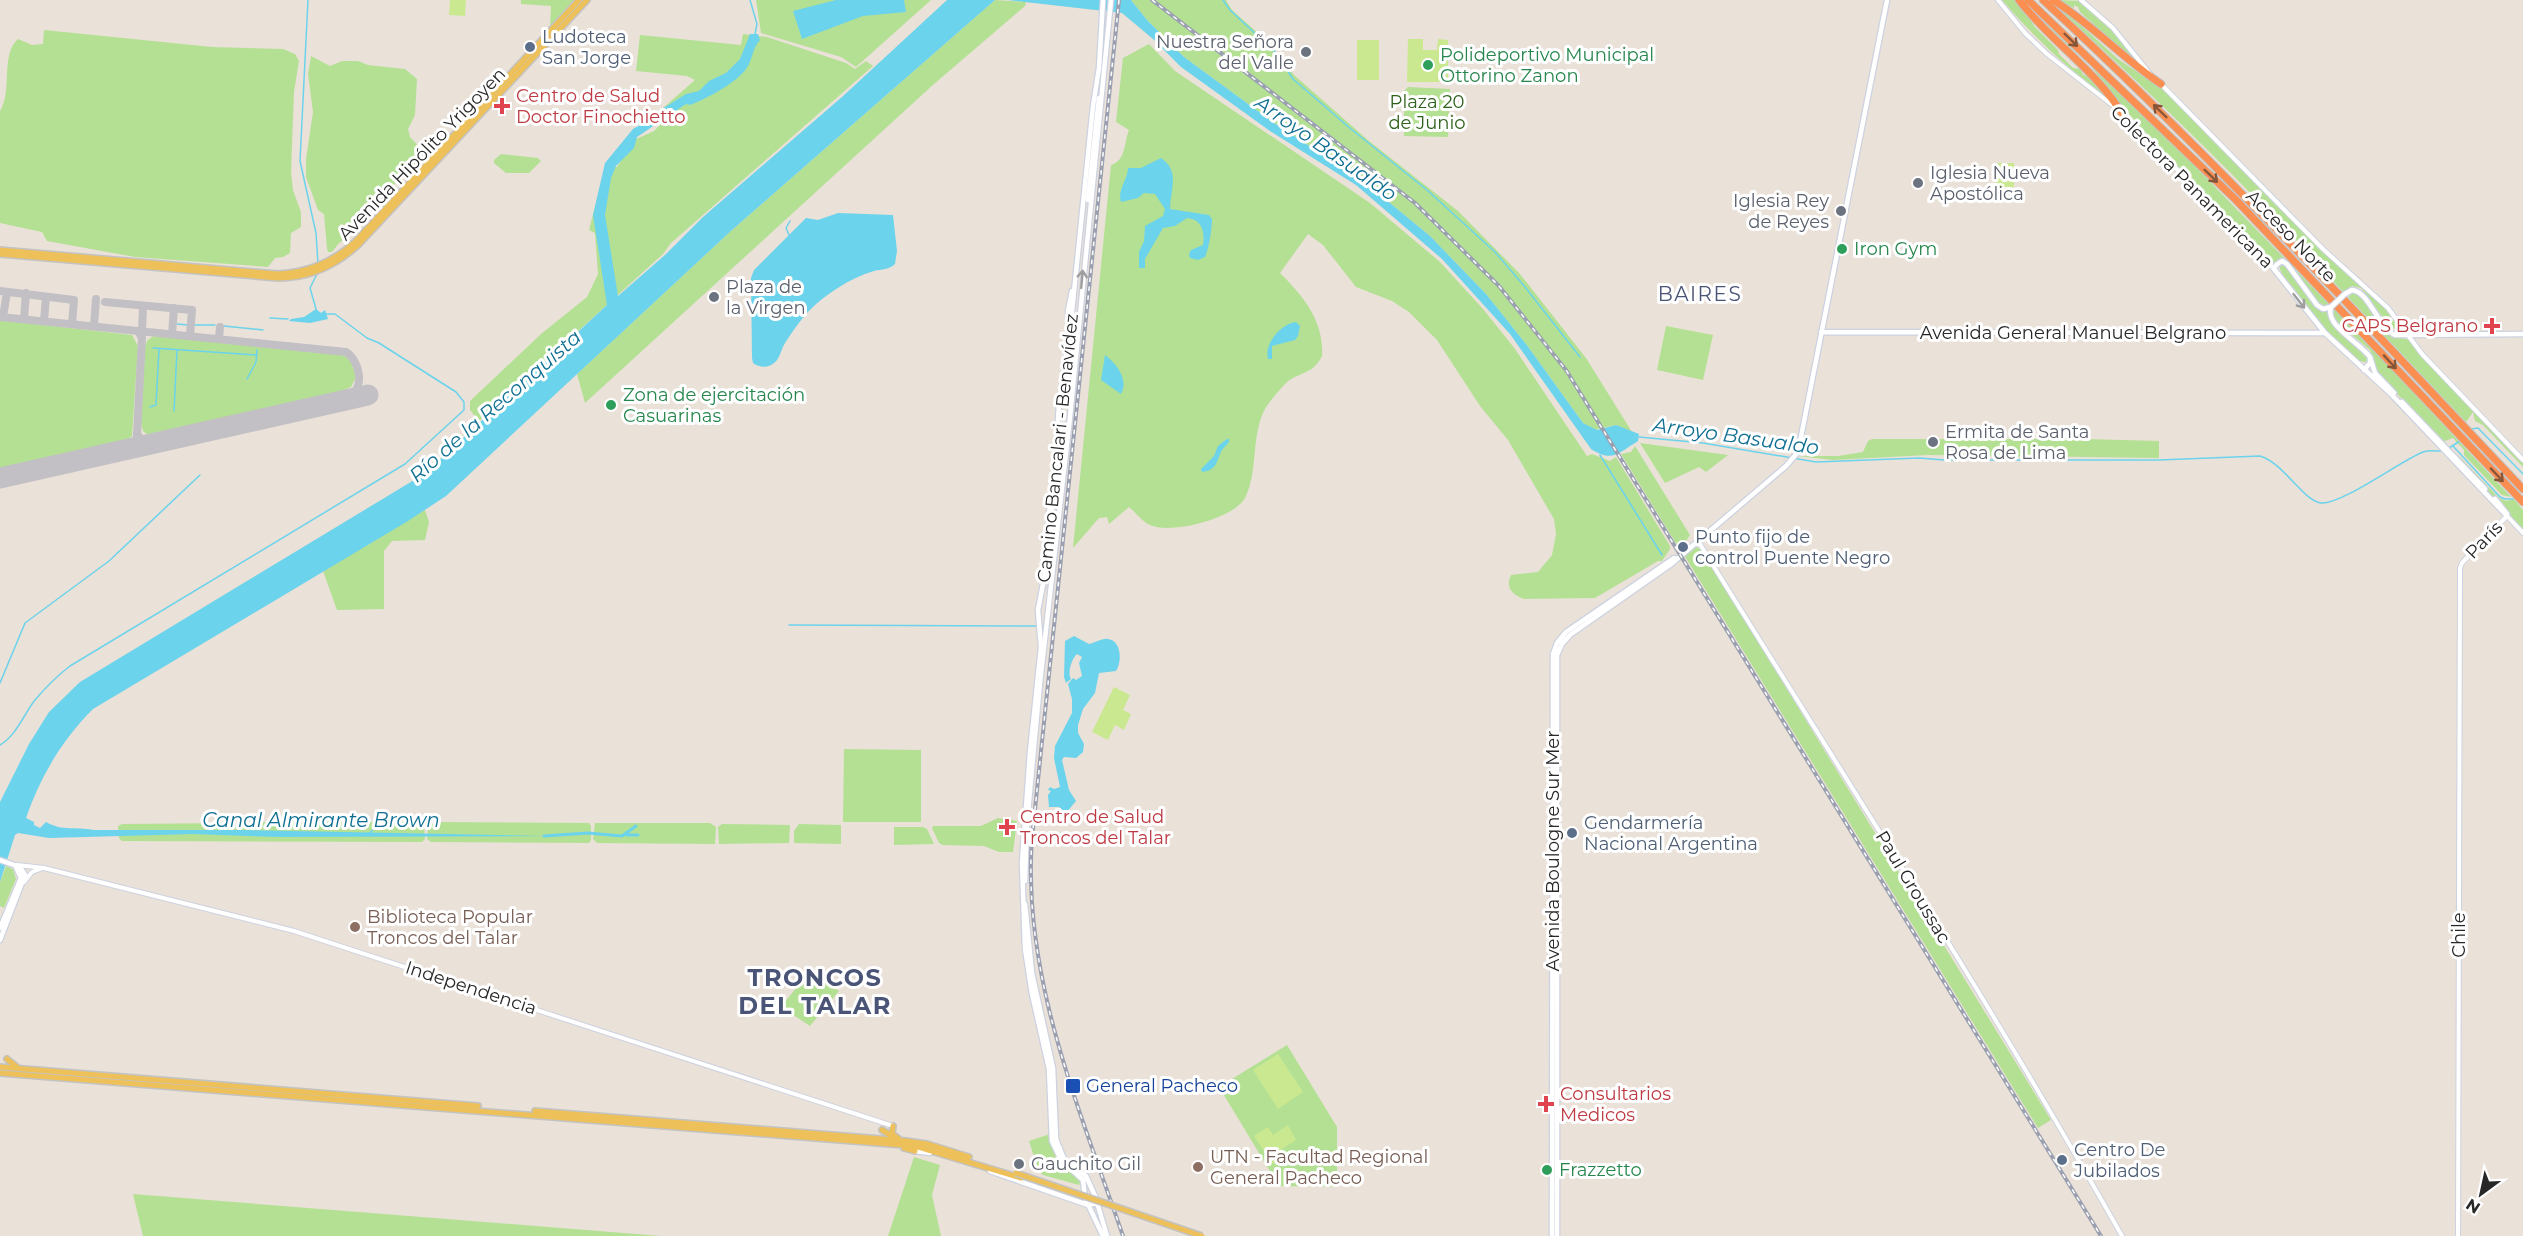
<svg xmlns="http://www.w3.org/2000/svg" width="2523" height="1236" viewBox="0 0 2523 1236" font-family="Montserrat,sans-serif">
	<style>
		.green { fill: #b4e094 }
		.pitch { fill: #c9e890 }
		.water { fill: #6bd3ec }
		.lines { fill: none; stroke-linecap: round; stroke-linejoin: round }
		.stream { stroke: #6bd3ec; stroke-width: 1.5 }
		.canal { stroke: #6bd3ec; stroke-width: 3 }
		.taxiway { stroke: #c2c0c4; stroke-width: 8 }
		.runway { stroke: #c2c0c4; stroke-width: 21 }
		.tertiary-casing { stroke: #cdd2e0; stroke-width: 6 }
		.secondary-casing { stroke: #cdd2e0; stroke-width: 7 }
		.primary-casing { stroke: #c3c3c3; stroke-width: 8 }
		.motorway-casing { stroke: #c3c3c3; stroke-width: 9 }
		.tertiary { stroke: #fff; stroke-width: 4 }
		.secondary { stroke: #fff; stroke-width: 4.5 }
		.primary { stroke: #edc059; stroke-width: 5 }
		.motorway { stroke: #fb8f51; stroke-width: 7 }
		.rail-casing { stroke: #9ba0b1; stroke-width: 4 }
		.rail { stroke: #fff; stroke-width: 1.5; stroke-dasharray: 4.5; stroke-linecap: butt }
		.secondary-bridge-casing { stroke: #cdd2e0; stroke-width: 7; stroke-linecap: butt }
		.primary-bridge-casing { stroke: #c3c3c3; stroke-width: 8; stroke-linecap: butt }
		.secondary-bridge { stroke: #fff; stroke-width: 4.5 }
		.primary-bridge { stroke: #edc059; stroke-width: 5 }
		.oneway { stroke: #86563a }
		.oneway2 { stroke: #9e9e9e }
		.service-dot { fill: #5c6f8a; stroke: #fff; stroke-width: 2 }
		.worship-dot { fill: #6b7280; stroke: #fff; stroke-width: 2 }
		.leisure-dot { fill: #2e9e5b; stroke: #fff; stroke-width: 2 }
		.health-dot { fill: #e0444e; stroke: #fff; stroke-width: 2 }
		.education-dot { fill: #8d6e63; stroke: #fff; stroke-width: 2 }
		.transit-dot { fill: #1a4fb4; stroke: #fff; stroke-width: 2 }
		.labels { text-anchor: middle; stroke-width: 6; stroke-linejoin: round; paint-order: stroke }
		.service-label { font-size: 18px; fill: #4e5e75; stroke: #fff; text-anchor: start }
		.worship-label { font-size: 18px; fill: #5b616d; stroke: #fff; text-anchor: start }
		.leisure-label { font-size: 18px; fill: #27864d; stroke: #fff; text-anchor: start }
		.health-label { font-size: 18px; fill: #be3a42; stroke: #fff; text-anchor: start }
		.park-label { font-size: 18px; fill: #2e611a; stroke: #fff }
		.street-label { font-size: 18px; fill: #272727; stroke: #fff }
		.education-label { font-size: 18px; fill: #785e54; stroke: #fff; text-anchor: start }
		.transit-label { font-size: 18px; fill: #164399; stroke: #fff; text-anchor: start }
		.water-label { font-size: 20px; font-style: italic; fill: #0f6f93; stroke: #fff }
		.neighbourhood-label { font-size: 20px; letter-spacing: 1.5px; fill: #495476; stroke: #fff }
		.district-label { font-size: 24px; font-weight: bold; letter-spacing: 1.5px; fill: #495476; stroke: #fff }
	</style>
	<rect width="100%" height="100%" fill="#eae1d8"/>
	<!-- green -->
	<path class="green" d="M521,0H576L550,28L551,6L521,4Z
		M756,0H931L856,67L841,57L761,33Z
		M995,0L1026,2L1025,6L934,84L585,403L577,374L732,230Z
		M1131,0H1226L1232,10L1268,42L1294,75L1369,141L1458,211L1520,274L1586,358L1632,432L1616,425L1594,430L1583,423L1526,344L1486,294L1430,236L1362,180L1274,123L1184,57L1147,20Z
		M2002,0H2017L2035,27L2058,50L2059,54L2073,68L2080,69L2084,76L2085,74L2114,105C2073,72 2036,40 2002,0Z
		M2049,0L2064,10L2118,59L2165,91L2381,303L2401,331L2391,328L2361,288L2352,286L2343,292C2251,189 2151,93 2049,0Z
		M2057,0L2080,1L2108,25L2144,69L2080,12L2078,7L2074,5V8Z
		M2028,6L2181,152L2328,303V306H2321L2316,302L2292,267L2280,259L2273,265L2149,136L2108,91L2092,67L2031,12Z
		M44,30L212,47L283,49L295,54L299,61L294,92L291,172L293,190L301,212V227L291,233L290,253L283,257L275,258L268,267L135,257L47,241L42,232L0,223V111C13,90 0,55 18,39L32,45L43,44Z
		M743,34L767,37L846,63L855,69L866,61L873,66L671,243L663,254L479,421L470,410V401L541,334L587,297L598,274L595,233L589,230L606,163L617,167L634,140L654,131L661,124L655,115L695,80L687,76L636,71L640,35L741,45Z
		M1149,44L1175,71L1370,203L1440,262L1483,309L1515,349L1587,456L1592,454L1610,461L1616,457L1670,546V549L1662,561H1658L1595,598L1524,599C1512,595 1505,587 1511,575L1538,572L1552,555L1556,534L1554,519L1508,440L1480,406L1437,340L1409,312L1392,301L1356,287L1323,245L1308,234L1280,273C1304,297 1324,321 1322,356C1313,375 1298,372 1286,383C1281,388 1267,404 1264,411C1251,438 1258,470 1246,496C1237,518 1171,535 1150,525C1143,522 1136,513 1129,507L1109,524L1107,517L1099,518L1073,548L1111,165C1126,161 1124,142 1129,130L1116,122L1123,58Z
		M311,56L330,66L342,61H358L368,65L405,69L417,79L415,115L408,129L410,137L423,151L422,164L404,174L357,226L351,235L339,243L332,252H328L327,248L324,214L318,210L306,177V159L313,112L308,74Z
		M1408,87L1450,89L1448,137L1404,136V91Z
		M501,154L538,158L541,161L529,173H506L494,163V160Z
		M2281,264L2289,269L2314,306L2319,310L2327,311L2333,325L2368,357L2366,362C2345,363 2297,291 2282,274L2279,266Z
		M2353,293L2360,296L2389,334L2409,340L2442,378L2523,462V467L2483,425L2475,421L2473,412L2466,422L2348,297Z
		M2335,309L2511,497L2502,495L2464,455V450L2453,438L2442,442L2378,373L2370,350L2333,319L2332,310Z
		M0,320L132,335L138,346L132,436L125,442L0,470Z
		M1666,326L1713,335L1703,380L1657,370Z
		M153,336L342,354L351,361L356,377L351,387L333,395L148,435L143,431L141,424L145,347L147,341Z
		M1872,439H2085L2159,441V458L1928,455L1833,460L1798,456H1838L1863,452L1868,441Z
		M1640,443L1728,455L1706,472L1699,467L1665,483Z
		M1635,446L1690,535L1686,541L1677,545L1621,454L1631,452Z
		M2454,455L2460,457L2499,498L2506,501L2514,499L2523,510V529Z
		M425,510L429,522L425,540L392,541L384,551V609L337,610L323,571Z
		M1696,547L1701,549L2051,1120L2038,1128L1684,555Z
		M844,749L921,750V822H843Z
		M998,818L1017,821L1013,852H999L984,846L943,845L939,843L932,828L933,826H981Z
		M260,822H419L424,826L425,839L422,842L122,841L119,838L118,826L122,824L235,823V828H260Z
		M434,822L589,823L591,826V840L589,843L431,842L427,839L428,828Z
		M595,823H710L716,827L715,844L597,843L593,839Z
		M722,824L790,825L789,843L719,844L718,827Z
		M799,824L841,825V844L794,843V831Z
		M894,827H923L927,829L934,844L894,845Z
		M6,866L13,869L16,879L4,908L0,906V882Z
		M811,969L839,991L810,1026L781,1007Z
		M1287,1045L1337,1127V1187L1279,1186L1219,1087Z
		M1050,1134L1054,1151L1061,1162L1081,1180L1079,1185L1043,1175L1039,1172L1029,1141Z
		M914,1157L940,1165L932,1195L941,1236H888Z
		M133,1194L661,1236H143Z"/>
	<!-- pitch -->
	<path class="pitch" d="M450,0H466L465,16L449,15Z
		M1408,39H1423V50H1437L1438,39L1448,40V82H1407Z
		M1357,40H1379V80H1357Z
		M1996,163H2014V187H1996Z
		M1114,687L1130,695L1123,710L1131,714L1124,730L1115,725L1108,740L1092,732Z
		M1278,1054L1303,1092L1278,1109L1253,1070Z
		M1288,1125L1296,1140L1282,1149L1286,1156L1272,1164L1254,1136L1268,1127L1273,1135Z"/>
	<!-- water -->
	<path class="water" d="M836,0H904L906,12L863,16L802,39L793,11Z
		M947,0H995L732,230L446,496L408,521L93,709C62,740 40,777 26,818L34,822V825L40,828L46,822C64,832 74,826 93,830H238L548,836L279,837L192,834L49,838L18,833L15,835L0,882V802L29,744L49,712L80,682L424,474L607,305L593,215L605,163L633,129L644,123L652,115L665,107L686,94L699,91L709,81L726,73L740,59L750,34H758L760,40C752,48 753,60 746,69C736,83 706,99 690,105L686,104L637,137L634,148L616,166L611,178L605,215L618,296L665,255L703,217L842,97Z
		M1008,0H1131L1147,20L1184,57L1274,123L1362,180L1430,236L1486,294L1526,344L1583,423L1597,430L1616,425L1639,434L1638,441C1618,453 1613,463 1591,449L1510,334L1442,259L1356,185L1270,131L1181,67L1153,39L1122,13Z
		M1161,158C1181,172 1170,190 1170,209L1209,215L1212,219C1212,229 1209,248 1205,257L1198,260L1190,258L1189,254L1191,250L1203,245C1205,232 1202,219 1187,218L1175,226L1163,228L1145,259V268H1139V252L1144,241L1145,226L1163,216L1165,209L1155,194L1144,193L1138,198L1121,202C1117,190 1128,179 1128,168H1141Z
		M838,213L893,215L897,251L895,264C889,270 882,269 874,271C850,278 824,295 807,313C799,322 792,332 785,343C781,349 780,359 774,363C768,368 760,368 753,363L752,358L751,278L754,270L806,218L818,220Z
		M316,309L321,313L325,310L328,319L310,323L289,321L291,319L304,317Z
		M1296,322L1300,326L1298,336L1295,340L1272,346V359H1268C1264,343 1281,324 1296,322Z
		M1105,355C1117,364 1129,380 1121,394L1101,380Z
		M1227,439H1229V442C1227,445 1224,447 1222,450C1216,461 1218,470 1202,472L1201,469L1214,456L1218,446Z
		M1074,636L1089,644C1095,643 1102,638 1108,639C1122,641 1122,662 1116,671L1099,673L1095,693L1083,709L1078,725V733L1084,744L1083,752L1076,758L1064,757L1062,760L1069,790L1076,801L1066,813L1059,807H1049L1048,795L1051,791L1048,790L1050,787L1054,789L1060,787L1054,758L1055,746L1072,713V699L1068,684L1073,678L1076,680L1082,676L1079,663L1082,657L1077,654C1072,658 1067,673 1071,679L1066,683L1064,677L1065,641Z"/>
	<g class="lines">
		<!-- stream -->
		<path class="stream" d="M308,0L300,161L316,233L318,264
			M750,0L757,24L755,34
			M1223,0L1230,10L1275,52L1293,79L1351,129L1427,190L1495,252L1525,287L1580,357
			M789,235L786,228L790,221
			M316,309L310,288L317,274
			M270,318L288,319
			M177,324L188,325
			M193,325H215
			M224,326L263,330
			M153,348L257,355
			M247,379L256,362L257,350
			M150,407L156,405L159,349
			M174,411L177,350
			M2472,429L2478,428L2523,474
			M1639,437L1703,443L1816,462L1919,458L1944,460H2159L2260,456C2284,463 2302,500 2321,503C2341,505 2402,460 2423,452C2429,450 2436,451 2442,451
			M2453,446L2500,497L2505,499H2513
			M2449,448L2460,441
			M1600,455L1662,555
			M789,625L1037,626
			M0,683L25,623L109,561L200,475
			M0,745C16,736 24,714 35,700C46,687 57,676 70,666L405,464L464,410V402L456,392L379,343L367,338L335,314H324
			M368,834L379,825"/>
		<!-- canal -->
		<path class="canal" d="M627,835H638
			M544,836L588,833L622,836L636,826"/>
		<!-- taxiway -->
		<path class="taxiway" d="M0,291L74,300L72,324
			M105,302L192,310L190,335
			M0,317L346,352C359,360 366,387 349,397C344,400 337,401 331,403
			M3,317L7,292
			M24,319L26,293
			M44,321L46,297
			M94,326L96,299
			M142,331L143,307
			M172,334L174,308
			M219,338L220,327
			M137,434L143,442L151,444
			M130,448L136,442L137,434L142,338L138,331"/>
		<!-- runway -->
		<path class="runway" d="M0,478L368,395"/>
		<defs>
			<path id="tertiary" d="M1998,0L2025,33L2047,54L2116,108
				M2081,0L2113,28L2150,74
				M2160,83L2323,249L2388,308L2422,354L2523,460
				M2124,115L2274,269
				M1698,541C1841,772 1989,1000 2122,1236
				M17,865L44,868L294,931L893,1126
				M24,882L32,872L40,869
				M2458,1236L2460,568L2462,563L2507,516L2523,533"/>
			<path id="secondary" d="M1103,0L1099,68L1093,106L1070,331L1059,405L1049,553L1038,610L1041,647L1030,752L1022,863L1025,949L1032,994L1049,1069L1052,1141L1061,1160L1083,1180L1085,1198L1103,1236
				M1088,200L1099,98
				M2345,294L2352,290C2370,292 2377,327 2395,335L2523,334
				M2331,307L2323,309L2317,305L2287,264L2282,261L2276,265L2274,269L2325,333L2391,394L2507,516
				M2331,308C2325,325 2360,343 2370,357V363L2364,370
				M1069,321L1068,311L1072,291
				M1821,332L2325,333
				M2370,357L2375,373L2394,393
				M2402,402L2485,489
				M2495,499L2507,514
				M1044,565L1051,493
				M0,860L20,867L25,875L0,940
				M1025,881L1027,823L1040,683L1070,417L1111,0
				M1025,904L1032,973L1053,1068L1056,1139L1064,1159L1086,1176L1095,1196L1107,1236
				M0,928L21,878L16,867
				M915,1151L930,1153
				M990,1171L1088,1205L1098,1203
				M1552,1236L1553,654L1557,643L1566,632L1674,558
				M1557,1236V655L1562,644L1570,635L1670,565L1786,466L1798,452L1887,0"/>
			<path id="primary" d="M0,250L277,274C307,273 333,262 355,242L579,0
				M0,254L278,278C310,278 335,266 358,245L587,0
				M7,1059L18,1068
				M0,1067L478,1106
				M0,1073L915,1146L1021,1178
				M535,1111L906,1141L927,1144L969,1157
				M893,1126L892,1134L899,1139
				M882,1130L892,1136
				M904,1148L915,1151"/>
			<path id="motorway" d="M2019,0C2050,41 2096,70 2123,115
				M2028,0L2235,199L2523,502
				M2043,0C2211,155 2366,323 2523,489
				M2053,0C2092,24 2122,58 2161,84"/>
		</defs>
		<!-- tertiary casing -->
		<use href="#tertiary" class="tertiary-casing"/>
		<!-- secondary casing -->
		<use href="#secondary" class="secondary-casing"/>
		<!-- primary casing -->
		<use href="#primary" class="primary-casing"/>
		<!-- motorway casing -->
		<use href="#motorway" class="motorway-casing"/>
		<!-- tertiary -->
		<use href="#tertiary" class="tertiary"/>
		<!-- secondary -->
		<use href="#secondary" class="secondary"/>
		<!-- primary -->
		<use href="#primary" class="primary"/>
		<!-- motorway -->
		<use href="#motorway" class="motorway"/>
		<defs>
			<path id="rail" d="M1119,0L1032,838C1022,977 1079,1107 1123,1236
				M1152,0L1415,203L1499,286L1566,370L2101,1236"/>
		</defs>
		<!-- rail casing -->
		<use href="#rail" class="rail-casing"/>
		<!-- rail -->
		<use href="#rail" class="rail"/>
		<defs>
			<path id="secondary-bridge" d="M2331,307L2345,294"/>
			<path id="primary-bridge" d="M1016,1173L1202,1236"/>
		</defs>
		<!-- secondary-bridge casing -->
		<use href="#secondary-bridge" class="secondary-bridge-casing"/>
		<!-- primary-bridge casing -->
		<use href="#primary-bridge" class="primary-bridge-casing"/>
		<!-- secondary-bridge -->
		<use href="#secondary-bridge" class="secondary-bridge"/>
		<!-- primary-bridge -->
		<use href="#primary-bridge" class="primary-bridge"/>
	</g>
	<!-- one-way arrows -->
	<defs><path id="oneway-shaft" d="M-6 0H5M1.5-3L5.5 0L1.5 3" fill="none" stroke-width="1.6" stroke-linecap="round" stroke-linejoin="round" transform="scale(1.5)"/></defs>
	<g class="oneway">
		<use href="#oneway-shaft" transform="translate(2071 40) rotate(44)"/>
		<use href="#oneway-shaft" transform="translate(2160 111) rotate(-136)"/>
		<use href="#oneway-shaft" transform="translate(2211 176) rotate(44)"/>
		<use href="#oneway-shaft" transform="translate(2390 362) rotate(47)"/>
		<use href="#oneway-shaft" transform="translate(2497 475) rotate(47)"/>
	</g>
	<g class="oneway2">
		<use href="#oneway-shaft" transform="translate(1082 279) rotate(-85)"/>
		<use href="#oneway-shaft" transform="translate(2299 301) rotate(52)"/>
	</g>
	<!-- markers -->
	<g class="service-dot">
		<circle cx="530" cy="47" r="6"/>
		<circle cx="1683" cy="547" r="6"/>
		<circle cx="1572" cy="833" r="6"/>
		<circle cx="2062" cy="1160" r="6"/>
	</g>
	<g class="worship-dot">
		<circle cx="1306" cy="52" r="6"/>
		<circle cx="1918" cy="183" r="6"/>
		<circle cx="1841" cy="211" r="6"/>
		<circle cx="714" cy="297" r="6"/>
		<circle cx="1933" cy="442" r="6"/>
		<circle cx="1019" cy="1164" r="6"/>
	</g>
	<g class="leisure-dot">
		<circle cx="1428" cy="65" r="6"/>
		<circle cx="1842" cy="249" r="6"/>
		<circle cx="611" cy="405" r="6"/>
		<circle cx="1547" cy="1170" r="6"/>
	</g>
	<g class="health-dot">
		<path d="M499 97h6v6h6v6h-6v6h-6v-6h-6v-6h6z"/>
		<path d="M2489 317h6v6h6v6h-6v6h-6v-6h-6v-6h6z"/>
		<path d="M1004 818h6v6h6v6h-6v6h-6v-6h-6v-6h6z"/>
		<path d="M1543 1095h6v6h6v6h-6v6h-6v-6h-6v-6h6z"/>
	</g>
	<g class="education-dot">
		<circle cx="355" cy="927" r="6"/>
		<circle cx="1198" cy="1167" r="6"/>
	</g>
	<rect class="transit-dot" x="1065" y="1078" width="16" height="16" rx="3"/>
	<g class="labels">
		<!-- service labels -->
		<g class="service-label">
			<text x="542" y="43">Ludoteca<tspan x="542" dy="21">San Jorge</tspan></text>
			<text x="1695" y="543">Punto fijo de<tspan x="1695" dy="21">control Puente Negro</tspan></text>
			<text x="1584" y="829">Gendarmería<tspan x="1584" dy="21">Nacional Argentina</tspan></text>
			<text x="2074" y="1156">Centro De<tspan x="2074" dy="21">Jubilados</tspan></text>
		</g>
		<!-- worship labels -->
		<g class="worship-label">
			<text x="1294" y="48" text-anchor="end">Nuestra Señora<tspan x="1294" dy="21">del Valle</tspan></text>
			<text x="1930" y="179">Iglesia Nueva<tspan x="1930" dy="21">Apostólica</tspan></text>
			<text x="1829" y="207" text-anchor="end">Iglesia Rey<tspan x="1829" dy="21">de Reyes</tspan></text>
			<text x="726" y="293">Plaza de<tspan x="726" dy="21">la Virgen</tspan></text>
			<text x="1945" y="438">Ermita de Santa<tspan x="1945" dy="21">Rosa de Lima</tspan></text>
			<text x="1031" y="1170">Gauchito Gil</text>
		</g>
		<!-- leisure labels -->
		<g class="leisure-label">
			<text x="1440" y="61">Polideportivo Municipal<tspan x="1440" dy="21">Ottorino Zanon</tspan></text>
			<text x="1854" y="255">Iron Gym</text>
			<text x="623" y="401">Zona de ejercitación<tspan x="623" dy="21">Casuarinas</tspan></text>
			<text x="1559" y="1176">Frazzetto</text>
		</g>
		<!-- health labels -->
		<g class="health-label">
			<text x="516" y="102">Centro de Salud<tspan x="516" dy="21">Doctor Finochietto</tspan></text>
			<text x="2478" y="332" text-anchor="end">CAPS Belgrano</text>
			<text x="1020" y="823">Centro de Salud<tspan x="1020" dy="21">Troncos del Talar</tspan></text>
			<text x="1560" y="1100">Consultarios<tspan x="1560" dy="21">Medicos</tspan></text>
		</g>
		<!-- park labels -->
		<g class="park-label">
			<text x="1427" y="108">Plaza 20<tspan x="1427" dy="21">de Junio</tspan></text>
		</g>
		<!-- street labels -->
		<g class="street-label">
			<text transform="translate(422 154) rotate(-46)" y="6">Avenida Hipólito Yrigoyen</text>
			<text transform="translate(2192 187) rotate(45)" y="6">Colectora Panamericana</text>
			<text transform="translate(2291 236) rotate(46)" y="6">Acceso Norte</text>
			<text x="2073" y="339">Avenida General Manuel Belgrano</text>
			<text transform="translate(1058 448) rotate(-84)" y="6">Camino Bancalari - Benavídez</text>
			<text transform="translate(2484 540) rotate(-46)" y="6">París</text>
			<text transform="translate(1553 851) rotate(-90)" y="6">Avenida Boulogne Sur Mer</text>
			<text transform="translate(1913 887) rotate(59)" y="6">Paul Groussac</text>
			<text transform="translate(2459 935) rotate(-90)" y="6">Chile</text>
			<text transform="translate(471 988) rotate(18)" y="6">Independencia</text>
		</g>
		<!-- education labels -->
		<g class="education-label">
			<text x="367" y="923">Biblioteca Popular<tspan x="367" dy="21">Troncos del Talar</tspan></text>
			<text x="1210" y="1163">UTN - Facultad Regional<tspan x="1210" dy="21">General Pacheco</tspan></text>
		</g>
		<!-- transit labels -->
		<g class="transit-label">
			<text x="1086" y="1092">General Pacheco</text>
		</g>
		<!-- water labels -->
		<g class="water-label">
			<text transform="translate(1326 148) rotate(35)" y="7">Arroyo Basualdo</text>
			<text transform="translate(495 406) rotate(-41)" y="7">Río de la Reconquista</text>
			<text transform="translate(1736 436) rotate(8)" y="7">Arroyo Basualdo</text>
			<text x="321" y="827">Canal Almirante Brown</text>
		</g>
		<!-- neighbourhood labels -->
		<g class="neighbourhood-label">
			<text x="1700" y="301">BAIRES</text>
		</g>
		<!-- district labels -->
		<g class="district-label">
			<text x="815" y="986">TRONCOS<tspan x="815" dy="28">DEL TALAR</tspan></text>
		</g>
	</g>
	<!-- north arrow -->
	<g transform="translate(2481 1194) rotate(213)" stroke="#ffffff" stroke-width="4.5" paint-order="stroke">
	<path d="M0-4.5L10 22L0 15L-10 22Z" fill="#272727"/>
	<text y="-9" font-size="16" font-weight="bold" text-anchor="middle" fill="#272727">N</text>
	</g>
</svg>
